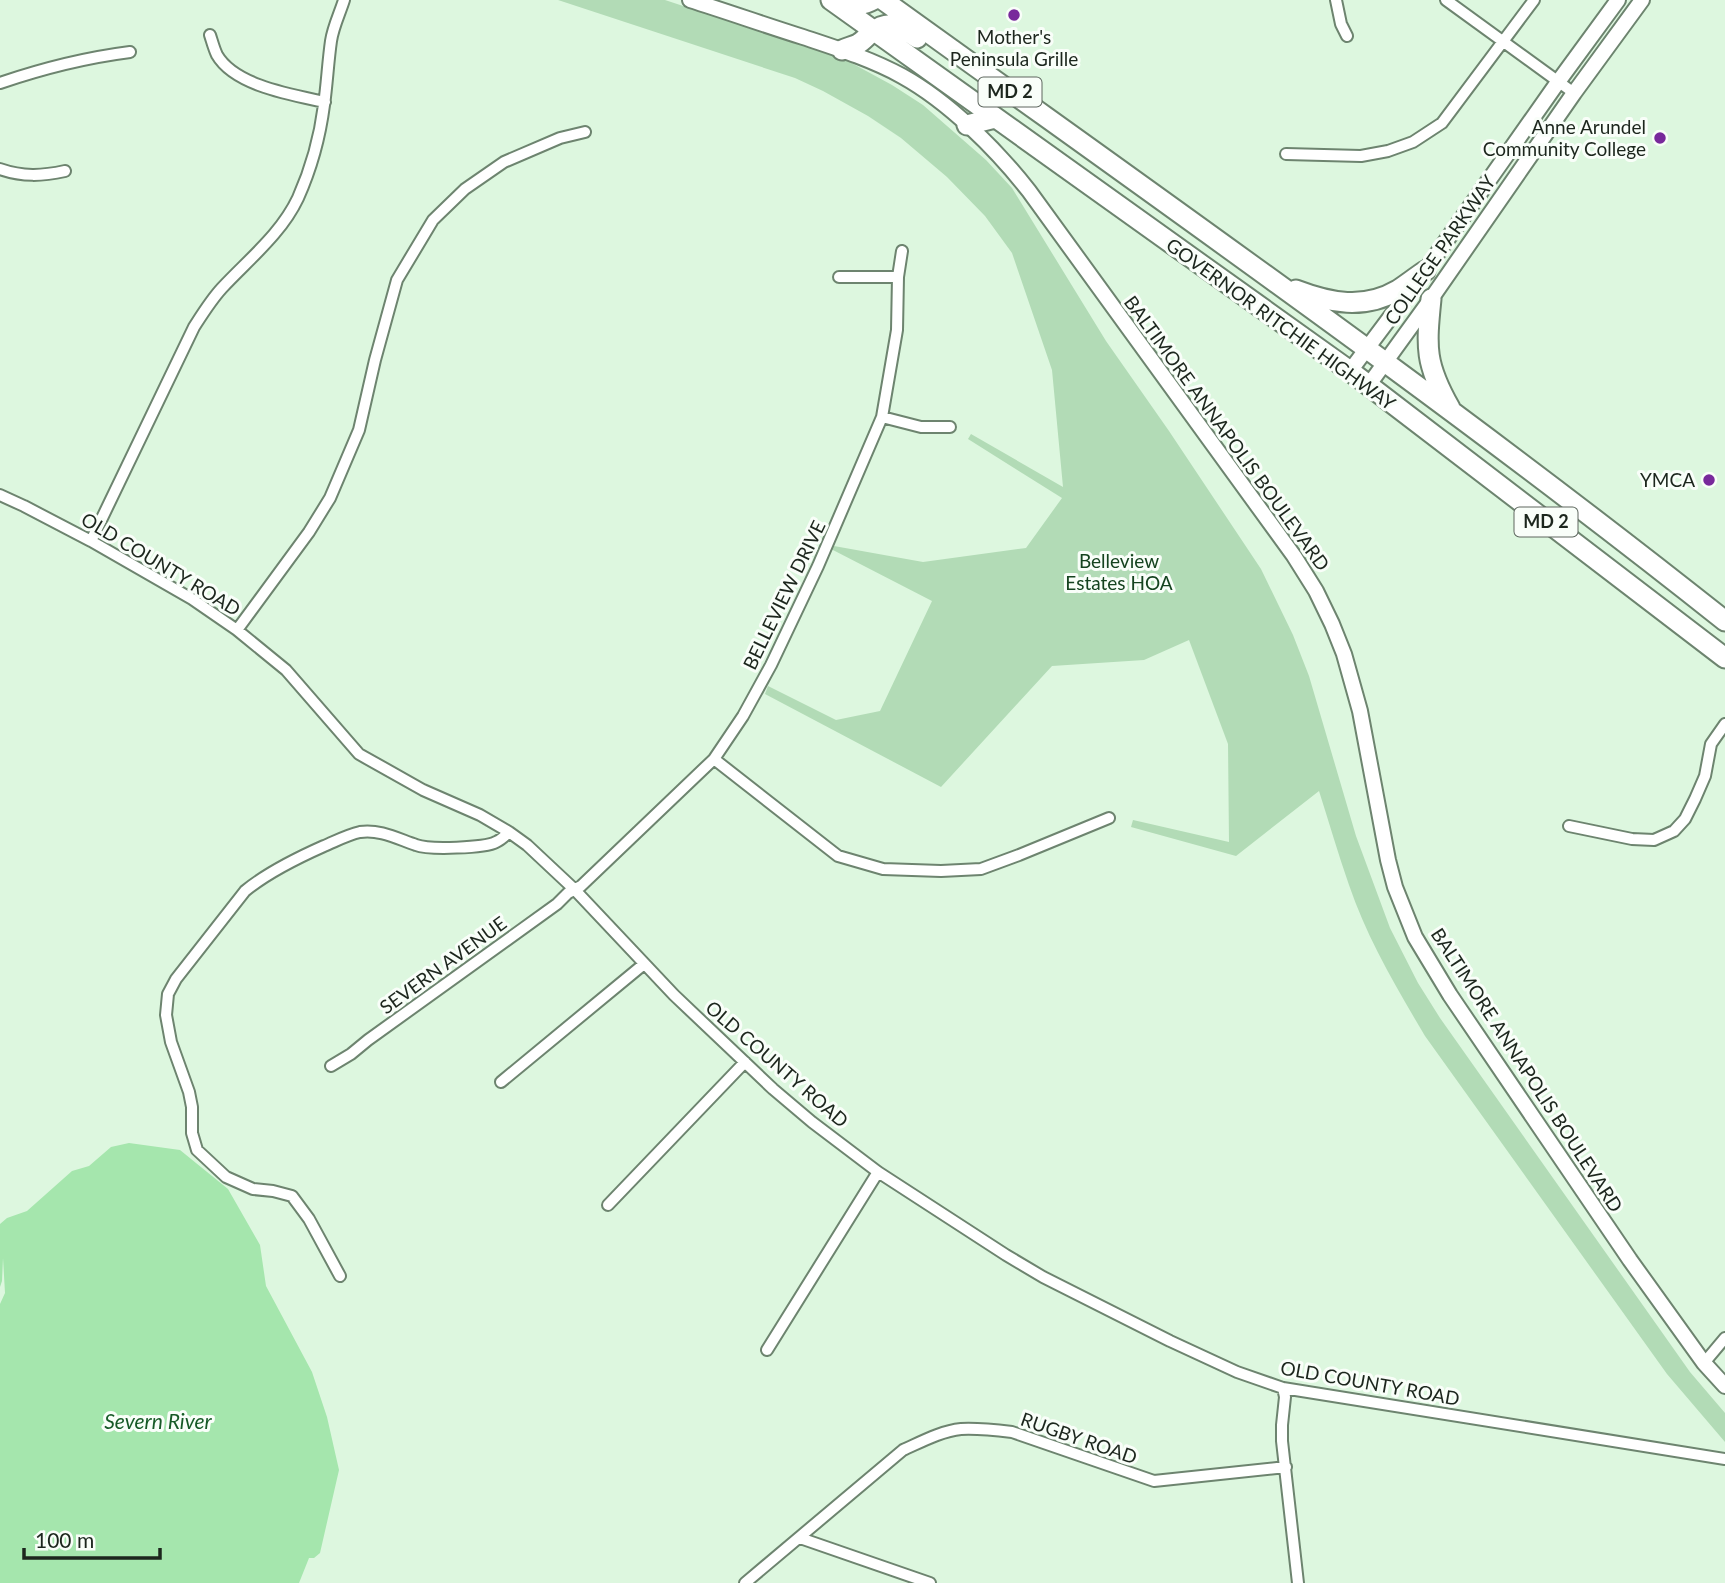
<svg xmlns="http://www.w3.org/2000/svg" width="1725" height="1583" viewBox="0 0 1725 1583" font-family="Lato,sans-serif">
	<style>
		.green { fill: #b2dbb6 }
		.water { fill: #a5e6ad }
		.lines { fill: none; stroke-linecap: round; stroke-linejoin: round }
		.street-casing { stroke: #6d846f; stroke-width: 14 }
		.secondary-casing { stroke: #6d846f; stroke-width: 18 }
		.highway-casing { stroke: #6d846f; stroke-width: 23 }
		.street { stroke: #fff; stroke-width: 10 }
		.secondary { stroke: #fff; stroke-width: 14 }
		.highway { stroke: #fff; stroke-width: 19 }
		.poi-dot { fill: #78299b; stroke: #f9fef9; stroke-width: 2.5 }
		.labels { text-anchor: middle; stroke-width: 6; stroke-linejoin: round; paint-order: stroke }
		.shield { fill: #f9fef9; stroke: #5e675f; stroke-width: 2 }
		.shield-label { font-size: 18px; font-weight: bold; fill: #1c261d }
		.poi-label { font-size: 19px; fill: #1c261d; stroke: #f9fef9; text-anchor: end }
		.street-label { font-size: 19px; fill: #1c261d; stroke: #f9fef9 }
		.park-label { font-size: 19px; fill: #15431f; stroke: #f9fef9 }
		.water-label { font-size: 21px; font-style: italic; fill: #175a27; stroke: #f9fef9 }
	</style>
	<rect width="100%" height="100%" fill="#ddf7df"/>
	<!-- green -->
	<path class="green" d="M558,0H665L846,60L892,85L923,105L986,160L1012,188L1106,341L1169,431L1261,569L1293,635L1309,676L1356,836L1390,928L1418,983L1440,1018L1690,1372L1725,1413V1442L1667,1374L1425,1036C1396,987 1367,938 1349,885C1338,854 1329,822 1319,791L1236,856L1131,827L1133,820L1229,842L1228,744L1189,640L1144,660L1052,666L941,787L765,694L768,686L836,720L880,711L932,601L831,549L834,546L923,562L1026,548L1062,498L968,439L971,434L1063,487L1052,370L1012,253L985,216L947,177L901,138L868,116L823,91L795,78Z"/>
	<!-- water -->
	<path class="water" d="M129,1143L180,1150L228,1189L260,1245L266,1286L312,1372L327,1417L339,1470L320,1553L314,1558H309L299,1583H0V1304L5,1293L3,1258L2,1281L0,1287V1224L7,1218L27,1211L72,1171L89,1166L111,1147Z"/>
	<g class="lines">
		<defs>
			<path id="street" d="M1336,0L1341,24L1347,36
				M1446,0L1574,93
				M210,35C212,41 214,49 217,55C235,86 293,95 325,102
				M0,83C44,68 83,58 130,52
				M1286,154L1361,156L1388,151L1413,142L1442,123L1534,0
				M0,169C23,177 42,176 65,171
				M839,277H898
				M882,417L921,427H950
				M0,495L24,506L91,541L192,599L237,630L286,670L359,754L423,790L480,815L509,832L527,845L574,889L674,995L773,1089L812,1122L878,1172L1006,1255L1043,1277L1170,1341L1237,1372L1283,1388L1725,1459
				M91,541L194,327C203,313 211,300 222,288C249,259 281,234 298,198C311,169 320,136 324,105C327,84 328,62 331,41C333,27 340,13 344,0
				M237,630L309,532L330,498L359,430L375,360L397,280L433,220L465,189L504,162L560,138L585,132
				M714,759L838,856L883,869L941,871L981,869L1019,855L1109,818
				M1569,826L1632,839L1654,840L1674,831L1685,819L1695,799L1705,776L1711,744L1725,724
				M331,1066L351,1054L368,1040L557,904L568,893L581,886L714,759L743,716L771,665L818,566L882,417L897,330L898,277L902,251
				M501,1082L644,964
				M608,1205L745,1062
				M340,1276L309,1219L292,1196L273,1191L253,1189L226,1177L197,1150L192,1133V1107L189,1092L171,1042L166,1015L168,994L176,979L245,891C268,872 297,858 324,846C336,841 347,835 360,832C380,829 398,839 416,845C429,850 485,848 496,842C501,840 505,836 509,832
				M767,1350L878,1172
				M1704,1363L1725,1338
				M1283,1388L1285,1397L1282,1425V1441L1298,1583
				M800,1538L930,1583
				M745,1583L903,1450C921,1442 941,1431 961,1429C978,1428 995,1430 1012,1432L1154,1481L1286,1467"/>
			<path id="secondary" d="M690,0C728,12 765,25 803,37C836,48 871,59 902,76C949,102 996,149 1029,191L1294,556L1316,591L1332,624L1344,654L1360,711L1388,860L1395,887L1415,937L1450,995L1630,1260L1704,1363L1725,1386
				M1350,371L1425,271L1558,82L1618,0
				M1368,386L1431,299L1574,93L1642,0"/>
			<path id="highway" d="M831,0L1350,371L1725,658
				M851,0C860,5 864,5 873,0
				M883,0C1166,204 1452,404 1725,621
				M842,50C847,48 853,46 858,44C863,41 867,36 871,33C889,18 901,26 917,38
				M967,125L995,118
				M1296,290C1330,303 1364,310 1398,290C1407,284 1416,277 1425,271
				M1431,299C1426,348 1425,364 1450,408"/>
		</defs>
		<!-- street casing -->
		<use href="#street" class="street-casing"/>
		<!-- secondary casing -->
		<use href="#secondary" class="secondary-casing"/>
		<!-- highway casing -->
		<use href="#highway" class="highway-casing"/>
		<!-- street -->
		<use href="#street" class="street"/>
		<!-- secondary -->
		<use href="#secondary" class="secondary"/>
		<!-- highway -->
		<use href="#highway" class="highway"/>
	</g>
	<!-- markers -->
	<g class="poi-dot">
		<circle cx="1014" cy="15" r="7"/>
		<circle cx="1660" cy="138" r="7"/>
		<circle cx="1709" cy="480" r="7"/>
	</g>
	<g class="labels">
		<!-- shield labels -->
		<g class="shield">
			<rect x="978.5" y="77.5" width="63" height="29" rx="5"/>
			<rect x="1514.5" y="507.5" width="63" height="29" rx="5"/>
		</g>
		<g class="shield-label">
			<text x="1010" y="98">MD 2</text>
			<text x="1546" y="528">MD 2</text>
		</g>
		<!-- poi labels -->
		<g class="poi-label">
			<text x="1014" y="44" text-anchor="middle">Mother's<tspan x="1014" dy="22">Peninsula Grille</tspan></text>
			<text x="1646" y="134">Anne Arundel<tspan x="1646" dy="22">Community College</tspan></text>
			<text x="1695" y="487">YMCA</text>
		</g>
		<!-- street labels -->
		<g class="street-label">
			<text transform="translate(1440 250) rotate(-55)" y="7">COLLEGE PARKWAY</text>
			<text transform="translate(1281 324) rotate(36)" y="7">GOVERNOR RITCHIE HIGHWAY</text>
			<text transform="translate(1227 433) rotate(54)" y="7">BALTIMORE ANNAPOLIS BOULEVARD</text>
			<text transform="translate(161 564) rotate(31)" y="7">OLD COUNTY ROAD</text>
			<text transform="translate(784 595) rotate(-64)" y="7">BELLEVIEW DRIVE</text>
			<text transform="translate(443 965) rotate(-36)" y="7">SEVERN AVENUE</text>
			<text transform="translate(777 1064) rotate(41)" y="7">OLD COUNTY ROAD</text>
			<text transform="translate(1527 1070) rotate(57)" y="7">BALTIMORE ANNAPOLIS BOULEVARD</text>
			<text transform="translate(1370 1383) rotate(10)" y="7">OLD COUNTY ROAD</text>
			<text transform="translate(1079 1438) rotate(19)" y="7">RUGBY ROAD</text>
		</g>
		<!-- park labels -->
		<g class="park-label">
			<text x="1119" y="568">Belleview<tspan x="1119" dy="22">Estates HOA</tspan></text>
		</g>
		<!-- water labels -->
		<g class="water-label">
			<text x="158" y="1429">Severn River</text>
		</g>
	</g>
	<!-- scale -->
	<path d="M24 1548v10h136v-10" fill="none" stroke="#1c261d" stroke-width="3.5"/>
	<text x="35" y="1548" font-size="21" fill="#1c261d" stroke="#f9fef9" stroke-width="5" paint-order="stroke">100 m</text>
</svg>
